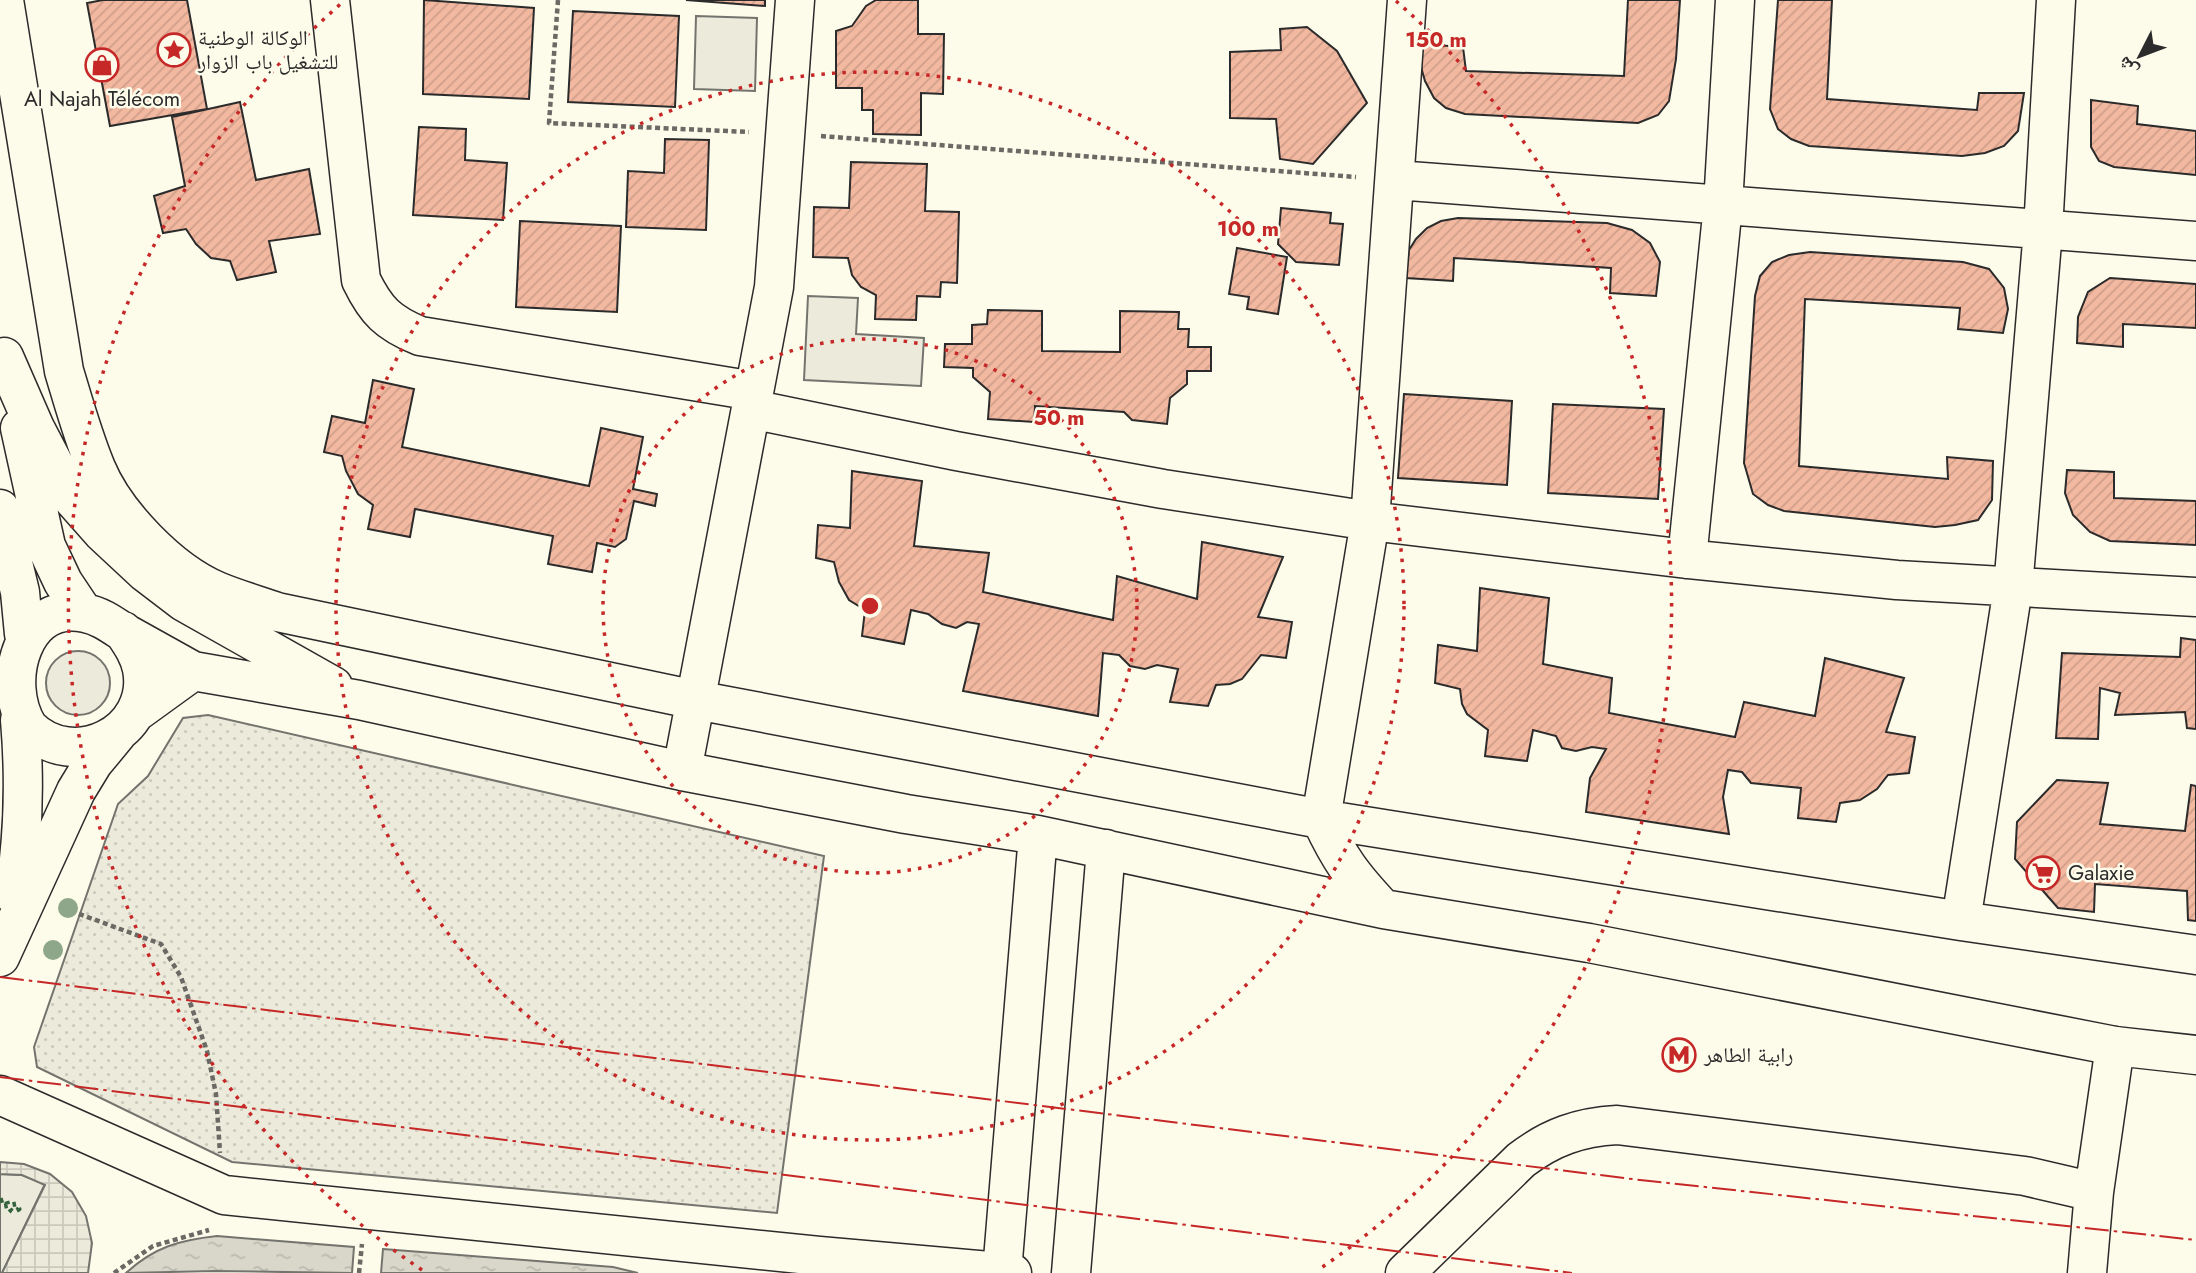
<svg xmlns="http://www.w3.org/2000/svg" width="2196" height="1273" viewBox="0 0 2196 1273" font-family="Jost,'Noto Naskh Arabic',sans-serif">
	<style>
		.green { fill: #ecebdb; stroke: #74746e; stroke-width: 2 }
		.park { fill: url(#park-dots); stroke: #74746e; stroke-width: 2 }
		.parking { fill: #eceadb; stroke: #74746e; stroke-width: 2 }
		.plaza { fill: url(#plaza-grid); stroke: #74746e; stroke-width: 2 }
		.water { fill: url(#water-ripples); stroke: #74746e; stroke-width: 2 }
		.building { fill: url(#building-hatch); stroke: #2b2b2b; stroke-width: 2 }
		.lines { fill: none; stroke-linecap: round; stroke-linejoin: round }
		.minor-casing { stroke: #2b2b2b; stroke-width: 41 }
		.major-casing { stroke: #2b2b2b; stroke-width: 41 }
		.path { stroke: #6a6964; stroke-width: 4.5; stroke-dasharray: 5 3.5; stroke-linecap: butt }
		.minor { stroke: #fdfbea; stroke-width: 38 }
		.major { stroke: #fdfbea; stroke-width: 38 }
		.hedge { stroke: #34623c; stroke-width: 5; stroke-dasharray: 3.5 5; stroke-linecap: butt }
		.power { stroke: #c62828; stroke-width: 2; stroke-dasharray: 24 5 3.5 5; stroke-linecap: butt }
		.tree { fill: #8ea78a }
		.ring { fill: none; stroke: #c62828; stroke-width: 3.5; stroke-dasharray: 3.5 7 }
		.labels { text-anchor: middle; stroke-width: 5; stroke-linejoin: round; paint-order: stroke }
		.poi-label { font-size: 21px; fill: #2b2b2b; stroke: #fdfbea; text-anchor: start }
		.centre { fill: #c62828; stroke: #fdfbea; stroke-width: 3.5 }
		.ring-label { font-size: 21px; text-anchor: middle; font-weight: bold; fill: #c62828; stroke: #fdfbea; stroke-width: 5; stroke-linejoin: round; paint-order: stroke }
	</style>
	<defs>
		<pattern id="park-dots" width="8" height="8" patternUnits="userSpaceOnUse" patternTransform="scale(1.75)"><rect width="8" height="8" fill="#ecebdb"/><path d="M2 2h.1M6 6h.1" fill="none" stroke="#cbcabc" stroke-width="1.8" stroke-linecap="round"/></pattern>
		<pattern id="plaza-grid" width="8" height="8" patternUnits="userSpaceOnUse" patternTransform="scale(1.75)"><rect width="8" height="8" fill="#eceadb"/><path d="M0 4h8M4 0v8" fill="none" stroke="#cbc9bc"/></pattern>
		<pattern id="water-ripples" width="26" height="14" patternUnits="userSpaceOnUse" patternTransform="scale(1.75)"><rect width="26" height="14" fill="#d8d7c9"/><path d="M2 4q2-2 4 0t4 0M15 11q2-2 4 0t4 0" fill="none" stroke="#bab9ad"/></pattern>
		<pattern id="building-hatch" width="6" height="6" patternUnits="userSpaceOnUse" patternTransform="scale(1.75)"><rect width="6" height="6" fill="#f2b8a0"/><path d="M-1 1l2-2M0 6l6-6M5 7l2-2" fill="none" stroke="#d09e8a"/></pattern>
	</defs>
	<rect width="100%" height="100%" fill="#fdfbea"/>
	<!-- green -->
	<path class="green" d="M46 683a32 32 0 1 1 64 0a32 32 0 1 1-64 0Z
		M0,1174L22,1175L45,1184L2,1273H0Z"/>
	<!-- park -->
	<path class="park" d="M208,715L824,856L777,1213L232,1162L37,1067L34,1047L118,804L148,776L183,718Z"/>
	<!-- parking -->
	<path class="parking" d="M696,16L757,18L755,91L694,89Z
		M808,296L858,298L856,334L924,338L921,386L804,380Z"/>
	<!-- plaza -->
	<path class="plaza" d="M0,1162L24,1164L50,1174L72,1192L86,1216L92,1243L88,1273H2L45,1185L22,1175L0,1174Z"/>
	<!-- water -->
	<path class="water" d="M217,1236L354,1247L352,1273L214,1271L126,1273C154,1247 180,1240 217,1236Z
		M383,1249L613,1267L638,1273H381Z"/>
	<!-- building -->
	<path class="building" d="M103,0H187L207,109L110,126L87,3Z
		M424,0L534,8L529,99L423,94Z
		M686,0H765V6Z
		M876,0H918V34H944L943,94L921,93V135L873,134V110H862V88H836V31L852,26L866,6Z
		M1628,0H1680L1676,59L1669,101L1658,115L1638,123L1465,114L1446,108L1434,98L1425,81L1421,67V44L1463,47L1466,71L1624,76Z
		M1778,0H1832L1827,99L1977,110L1979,93H2024L2018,131L2004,146L1985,153L1962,156L1809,146L1791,139L1778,129L1770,109Z
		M573,11L679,16L675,107L568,102Z
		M1307,27L1337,51L1367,103L1313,164L1280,159L1276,119L1230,118V52L1281,50L1280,29Z
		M2091,100L2138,106L2137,124L2196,131V175L2114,167L2099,161L2091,147Z
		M240,102L256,180L309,169L320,234L269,241L276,272L237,280L230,261L211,258L196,244L186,229L163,233L154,196L185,186L172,117Z
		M419,127L466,129L465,160L507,163L503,220L413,215Z
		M665,139L709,140L706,230L626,227L628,171L664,173Z
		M851,162L927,164L925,211L959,212L957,283L941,282L940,297L917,296L916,320L875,319L876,295L861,287L852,275L848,258L813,257L814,207L849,208Z
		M1281,208L1331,213L1330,223L1343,224L1339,265L1296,262L1278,244Z
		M1458,218L1607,223L1632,230L1650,243L1660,262L1656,296L1610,293L1611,268L1454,258L1453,281L1406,278L1409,250L1416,239L1427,228L1441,221Z
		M520,221L621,226L617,312L516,307Z
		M1237,248L1287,257L1278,314L1247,309L1249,297L1229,294Z
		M1810,252L1963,262L1989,269L2004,288L2008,309L2003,333L1958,329L1960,308L1805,299L1799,466L1948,479L1947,457L1993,461L1992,500L1978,520L1955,525L1935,527L1784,511L1768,505L1753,494L1744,463L1755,296L1760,276L1772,262L1789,255Z
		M2110,278L2196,284V328L2123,324V347L2077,343L2078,317L2088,292Z
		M988,310L1042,311V351L1120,352V311L1179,312L1178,329H1189L1188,347H1211V371H1187V384L1170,398L1167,424L1132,420L1124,412L1035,406L1034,422L988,419L990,392L973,377V368L944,367L945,344H972V325L987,324Z
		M373,380L414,389L402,447L589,486L601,428L643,437L633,489L657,494L655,506L634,501L626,539L615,547L597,543L592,572L548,564L553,536L415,509L410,537L368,529L373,505L358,494L346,471L342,456L324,452L332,416L365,423Z
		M1404,394L1512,401L1507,485L1398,478Z
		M1553,404L1664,409L1658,499L1548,493Z
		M2067,470L2114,472V498L2196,501V545L2110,541L2090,532L2073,515L2065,493Z
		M852,471L922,481L914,546L989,553L983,592L1113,620L1117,576L1197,599L1202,542L1283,557L1258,617L1292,622L1286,658L1261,655L1242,679L1230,684L1216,685L1208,706L1170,702L1178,669L1157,665L1145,669L1130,666L1119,655L1103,653L1098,716L963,691L979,624L967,622L956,628L942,624L928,614L911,610L904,644L862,636L865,610L849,600L839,582L834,562L816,558L818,525L850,528Z
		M1480,588L1549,598L1543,664L1612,678L1609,713L1735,737L1744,702L1815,716L1825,658L1904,678L1886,732L1915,737L1909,773L1888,775L1877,789L1860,800L1840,803L1836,822L1798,818L1801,788L1751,783L1742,772L1728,770L1723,797L1729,834L1586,812L1590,778L1606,749L1592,747L1576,751L1562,748L1556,736L1533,730L1527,761L1485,756L1488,730L1467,714L1462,704L1460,689L1435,683L1438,645L1477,651Z
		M2181,638L2196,640V729L2187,728L2185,712L2115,715L2120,693L2100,688L2098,739L2056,738L2062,653L2180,657Z
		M2057,780L2108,783L2100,824L2185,831L2191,785L2196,786V921L2188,920L2187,891L2095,884L2094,912L2058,908L2015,859L2017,822Z"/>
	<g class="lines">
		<defs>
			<path id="minor" d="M4,0L64,371C74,404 83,437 96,468C115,514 170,571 217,591C236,599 257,605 277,612L696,700L1321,819L1370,521L1407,0
				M330,0L361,280C376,311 388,323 420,336L754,391
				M1396,180L2196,241
				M4,357L35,428L71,497L102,532L146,573L184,602L333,686
				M751,409L956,451L1163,489L1370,521L1687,559L1897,580L2196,597
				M20,428L46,546L63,582L83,612
				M0,509L20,592L24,634
				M1687,559L1723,205L1735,0
				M123,631C131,643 139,654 142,669C154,733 73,773 28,727C0,681 23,600 85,613C100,616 111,624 123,632C146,645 170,658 193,671L135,713
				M193,671L359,700L682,771L906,814L1038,835L1383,909L1589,943L2115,1046
				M682,771L774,287L795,0
				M1321,819L1961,921L2196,955
				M1321,819C1340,860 1352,876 1383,909
				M14,895C24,836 25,779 20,720
				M1961,921L2013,588L2043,230L2056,0
				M0,957L76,791L93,763L117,734
				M1002,1272L1038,835
				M1071,1273L1106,849"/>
			<path id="major" d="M0,1095L224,1195L819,1256L1012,1273
				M1405,1273L1521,1160C1551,1137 1580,1127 1617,1125L2025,1176L2094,1192
				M2087,1273L2094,1192L2115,1046L2196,1055"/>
		</defs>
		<!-- minor casing -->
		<use href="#minor" class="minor-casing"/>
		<!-- major casing -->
		<use href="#major" class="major-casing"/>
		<!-- path -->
		<path class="path" d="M558,0L549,123L749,132
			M821,136L1356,177
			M63,908L161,944L181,977L207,1051L216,1094L220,1153
			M114,1273L153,1246L209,1230
			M359,1273L362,1244"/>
		<!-- minor -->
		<use href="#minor" class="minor"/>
		<!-- major -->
		<use href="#major" class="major"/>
		<!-- hedge -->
		<path class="hedge" d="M0,1201L6,1199C8,1204 8,1209 13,1212L19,1209L16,1204L0,1207"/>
		<!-- power -->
		<path class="power" d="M0,977L1640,1180L2196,1240
			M0,1077L1572,1273"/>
	</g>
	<!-- trees -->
	<g class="tree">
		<circle cx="68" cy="908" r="10"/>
		<circle cx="53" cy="950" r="10"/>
	</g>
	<!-- distance rings -->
	<g class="ring">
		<circle cx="870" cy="606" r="267"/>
		<circle cx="870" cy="606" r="534"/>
		<path d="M422 1270A801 801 0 0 1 344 1M1396 1A801 801 0 0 1 1318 1270"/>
	</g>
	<!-- icons -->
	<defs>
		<symbol id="sight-ring" viewBox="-11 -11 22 22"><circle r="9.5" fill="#fdfbea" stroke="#c62828" stroke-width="1.5"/><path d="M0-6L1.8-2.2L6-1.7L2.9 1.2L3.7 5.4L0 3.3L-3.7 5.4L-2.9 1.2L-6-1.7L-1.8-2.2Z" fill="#c62828"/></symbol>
		<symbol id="shop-ring" viewBox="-11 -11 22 22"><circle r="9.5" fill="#fdfbea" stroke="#c62828" stroke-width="1.5"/><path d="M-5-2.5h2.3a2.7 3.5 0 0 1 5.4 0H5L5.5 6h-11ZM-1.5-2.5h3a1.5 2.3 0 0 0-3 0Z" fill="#c62828"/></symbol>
		<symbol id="supermarket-ring" viewBox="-11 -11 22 22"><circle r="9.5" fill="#fdfbea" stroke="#c62828" stroke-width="1.5"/><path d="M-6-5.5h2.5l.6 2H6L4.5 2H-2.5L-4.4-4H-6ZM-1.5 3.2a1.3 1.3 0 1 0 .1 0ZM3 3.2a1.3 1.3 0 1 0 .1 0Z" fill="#c62828"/></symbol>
		<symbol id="metro-ring" viewBox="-11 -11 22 22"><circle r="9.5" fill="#fdfbea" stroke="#c62828" stroke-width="1.5"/><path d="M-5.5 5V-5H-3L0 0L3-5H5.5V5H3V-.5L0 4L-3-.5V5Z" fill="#c62828"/></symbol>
	</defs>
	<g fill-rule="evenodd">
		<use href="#sight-ring" x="155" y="31" width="38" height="38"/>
		<use href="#shop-ring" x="83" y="46" width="38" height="38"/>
		<use href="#supermarket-ring" x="2024" y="854" width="38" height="38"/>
		<use href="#metro-ring" x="1660" y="1036" width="38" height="38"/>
	</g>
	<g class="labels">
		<!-- poi labels -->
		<g class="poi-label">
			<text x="198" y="45">الوكالة الوطنية<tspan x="198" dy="24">للتشغيل باب الزوار</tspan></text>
			<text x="102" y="106" text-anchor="middle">Al Najah Télécom</text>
			<text x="2068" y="880">Galaxie</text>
			<text x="1704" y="1062">رابية الطاهر</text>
		</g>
	</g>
	<circle cx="870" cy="606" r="10" class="centre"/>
	<g class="ring-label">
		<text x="1436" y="47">150 m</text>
		<text x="1248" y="236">100 m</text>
		<text x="1059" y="425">50 m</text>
	</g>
	<!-- north arrow -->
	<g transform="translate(2140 56) rotate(228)" stroke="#fdfbea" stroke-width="5" paint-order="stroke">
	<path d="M0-5L12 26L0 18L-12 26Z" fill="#2b2b2b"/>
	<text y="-10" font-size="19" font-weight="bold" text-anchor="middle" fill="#2b2b2b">ش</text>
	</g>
</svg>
